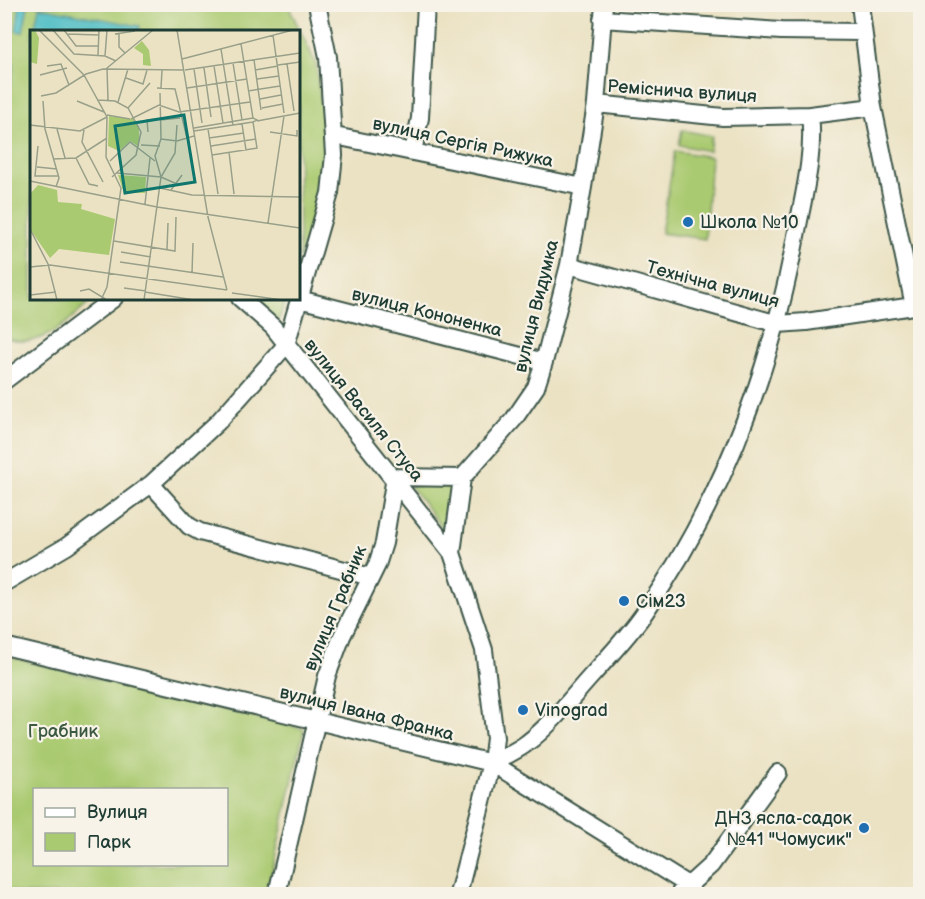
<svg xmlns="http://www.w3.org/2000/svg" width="925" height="899" viewBox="0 0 925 899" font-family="'Balsamiq Sans',sans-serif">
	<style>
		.green { fill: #aaca71; stroke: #648452; stroke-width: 1.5; fill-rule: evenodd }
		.water { fill: #4ebdc5; stroke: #367d7c; stroke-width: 1.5 }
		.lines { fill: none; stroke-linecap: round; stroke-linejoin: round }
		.minor-casing { stroke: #3e5649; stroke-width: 20 }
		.minor { stroke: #fff; stroke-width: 16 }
		.poi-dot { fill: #1f6fb2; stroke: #f7f3e8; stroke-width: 2 }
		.labels { text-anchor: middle; stroke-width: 4.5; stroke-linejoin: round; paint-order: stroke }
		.street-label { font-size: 18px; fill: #1f3d34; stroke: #f7f3e8 }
		.poi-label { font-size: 18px; fill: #1f3d34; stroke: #f7f3e8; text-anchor: start }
		.park-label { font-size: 18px; fill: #3b5940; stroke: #f7f3e8 }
		.inset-road { fill: none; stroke: #99a08a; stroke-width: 1.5 }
		.view { fill: #0f766e; fill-opacity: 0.15; stroke: #0f766e; stroke-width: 3 }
		.inset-edge { fill: none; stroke: #1f3d34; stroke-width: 3 }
	</style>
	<rect width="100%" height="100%" fill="#f7f3e8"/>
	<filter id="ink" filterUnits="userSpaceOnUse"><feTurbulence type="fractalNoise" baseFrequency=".0167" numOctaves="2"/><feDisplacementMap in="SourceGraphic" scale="12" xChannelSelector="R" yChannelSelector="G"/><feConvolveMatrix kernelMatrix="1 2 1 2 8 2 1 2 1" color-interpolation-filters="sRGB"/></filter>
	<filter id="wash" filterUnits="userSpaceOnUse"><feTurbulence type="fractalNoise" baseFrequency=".008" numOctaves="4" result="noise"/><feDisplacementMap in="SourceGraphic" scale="24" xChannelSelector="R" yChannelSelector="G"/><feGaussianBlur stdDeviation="1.35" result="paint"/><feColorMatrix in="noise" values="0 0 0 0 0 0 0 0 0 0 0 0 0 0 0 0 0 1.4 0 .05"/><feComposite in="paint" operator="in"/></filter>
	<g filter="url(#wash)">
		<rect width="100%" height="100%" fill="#ebe2c3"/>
		<!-- green -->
		<path class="green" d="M4,5H288L316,64L324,127L323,186L299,260L298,32H32V298L93,299C69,321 41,352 5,337Z
			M682,130L712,136L709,151L679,145Z
			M675,151L711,157L705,239L661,233Z
			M249,299H286L278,322Z
			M410,485H455L449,531L446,533Z
			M5,656L304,729L267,894H24L5,890ZM34,790H226V864H34Z"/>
		<!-- water -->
		<path class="water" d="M20,5L28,6L23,32L16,31Z
			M39,7L140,26L139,31H34Z
			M8,61L14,63L5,117V82Z"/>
	</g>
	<g filter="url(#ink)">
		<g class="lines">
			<defs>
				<path id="minor" d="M860,4L873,107L914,306
					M602,19L781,31L861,32
					M596,104L723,117L810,115L873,107
					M335,136L583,187
					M413,152L420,118L426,4
					M569,265L778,324L806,322L920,305
					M240,298L273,327L452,553
					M299,299L544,362
					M4,381L114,298
					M395,477L462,478
					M151,484L189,526L200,532L371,577
					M4,583L67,546L151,484L218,422L286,345L330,193L334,155L328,57L317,4
					M4,646L492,763L691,887
					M492,763C503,757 517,751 527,743C552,724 572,697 593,674C611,654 630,634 645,612C723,499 771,370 796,236C803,198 815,154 810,115
					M277,894L327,676L342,636L377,565L384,543L395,477
					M458,894L492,763L495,738L484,650L452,553L462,478L514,419L536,387L544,362L569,265L583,187L596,104L604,4
					M679,894L711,865L778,773"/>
			</defs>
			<!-- minor casing -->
			<use href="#minor" class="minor-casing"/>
			<!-- minor -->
			<use href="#minor" class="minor"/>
		</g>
	</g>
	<!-- markers -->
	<g class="poi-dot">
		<circle cx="688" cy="222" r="6"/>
		<circle cx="624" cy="601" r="6"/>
		<circle cx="523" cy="710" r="6"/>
		<circle cx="864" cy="828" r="6"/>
	</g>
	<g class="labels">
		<!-- street labels -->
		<g class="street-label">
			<text transform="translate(682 91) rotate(4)" y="6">Реміснича вулиця</text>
			<text transform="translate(463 142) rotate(12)" y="6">вулиця Сергія Рижука</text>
			<text transform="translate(713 284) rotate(15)" y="6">Технічна вулиця</text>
			<text transform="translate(536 306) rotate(-76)" y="6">вулиця Видумка</text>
			<text transform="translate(427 312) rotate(14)" y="6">вулиця Кононенка</text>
			<text transform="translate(364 410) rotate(51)" y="6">вулиця Василя Стуса</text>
			<text transform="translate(335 608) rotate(-67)" y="6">вулиця Грабник</text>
			<text transform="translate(367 713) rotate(14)" y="6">вулиця Івана Франка</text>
		</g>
		<!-- poi labels -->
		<g class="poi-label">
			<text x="700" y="228">Школа №10</text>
			<text x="636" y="607">Сім23</text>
			<text x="535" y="716">Vinograd</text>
			<text x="852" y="824" text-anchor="end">ДНЗ ясла-садок<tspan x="852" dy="21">№41 "Чомусик"</tspan></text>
		</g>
		<!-- park labels -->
		<g class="park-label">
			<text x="63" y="737">Грабник</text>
		</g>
	</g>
	<!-- overview -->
	<g transform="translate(30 30)">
		<rect width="270" height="270" fill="#ebe2c3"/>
		<path d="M5,0L9,8L7,34L0,32V1ZM112,11L119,20L121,36L113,35V24L104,18ZM79,86L104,89L109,97V117L100,111L89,121L78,116ZM88,145L116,147L115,163H94ZM8,155L27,160L28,172L52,174L51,179L85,189L79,225L29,219L20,228L0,199V164Z" fill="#aaca71"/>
		<path class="inset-road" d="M9,0L54,45M23,0L44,24L75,26L86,31M34,0L46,16H68M147,0L178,187L197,260M37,4L69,5M85,4L105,1M89,4V17L95,23M243,5L254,83M191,19L203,95M68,25L69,0M75,26L77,0M152,29L263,0M224,30L231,80M203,33L212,90M257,34L264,81M248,35L270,32M17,36L31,34L39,55M184,36L193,93M174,38L181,87M164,39L172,93M155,40L270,23M225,40L248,36M10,45L37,38M54,45L77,87L76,127L91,158L77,257L71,270M96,48L113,54L117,40M227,49L249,46M127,58L145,59L157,108M131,58L132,40M157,58L217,49M218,61L250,56M130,63L131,109L125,126L131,147M11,66L26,63L56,44L73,39L154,40M230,69L251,65M68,70L85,71L98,78L111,102L106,125L82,147M78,70L77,38L123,0M13,71L15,99L29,148L26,157M47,71L74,82M88,72L98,39M98,78L120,53M232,78L253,74M77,85L100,89M101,89L129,75L149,82L220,72M130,90L150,88M227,91L270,83M212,94L216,120M0,95L50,101L77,87M164,98L223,88M27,99L35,128M178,99L188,164M54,100L52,112L73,152M164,101L223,92M118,102L117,90L130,89M240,102L267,106V100M179,108L214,103M131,109L147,111L164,106M111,115L130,116M8,116L5,146H29M181,116L226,109M199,122L204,164M182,125L227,118L223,92L227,90L223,88L211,14M46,128L59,154L68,156M23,129L46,128L77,108M80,131L100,112L125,131M7,137L27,139M87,143L131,147L147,154M0,151L127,177L270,198M130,158L162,165L270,167M141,160L152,145M115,174L120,128M238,193L254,86M0,199L18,234L27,270M84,211L145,221L146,187M137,219L138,193M91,222L121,227M90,232L193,247M0,237L20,235L197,260M162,243L163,213M94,258L116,261M50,261L59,259L77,270M115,262L164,270M202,263L252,270M0,265L26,262M114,270L131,147L145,123L147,95"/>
		<path class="view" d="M154,85L165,152L95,163L85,96Z"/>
		<rect width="270" height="270" class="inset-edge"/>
	</g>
	<!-- margin -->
	<rect width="925" height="899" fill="none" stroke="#f7f3e8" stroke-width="24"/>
	<!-- legend -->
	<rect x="33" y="788" width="195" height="78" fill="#f7f3e8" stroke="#a1aaa0" stroke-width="1.5"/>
	<rect x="45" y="808" width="30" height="9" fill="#ffffff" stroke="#a1aaa0" stroke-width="1.5"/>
	<text x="87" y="818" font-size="18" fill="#1f3d34">Вулиця</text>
	<rect x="45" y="833" width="30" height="18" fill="#aaca71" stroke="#a1aaa0" stroke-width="1.5"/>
	<text x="87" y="848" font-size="18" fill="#1f3d34">Парк</text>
</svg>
